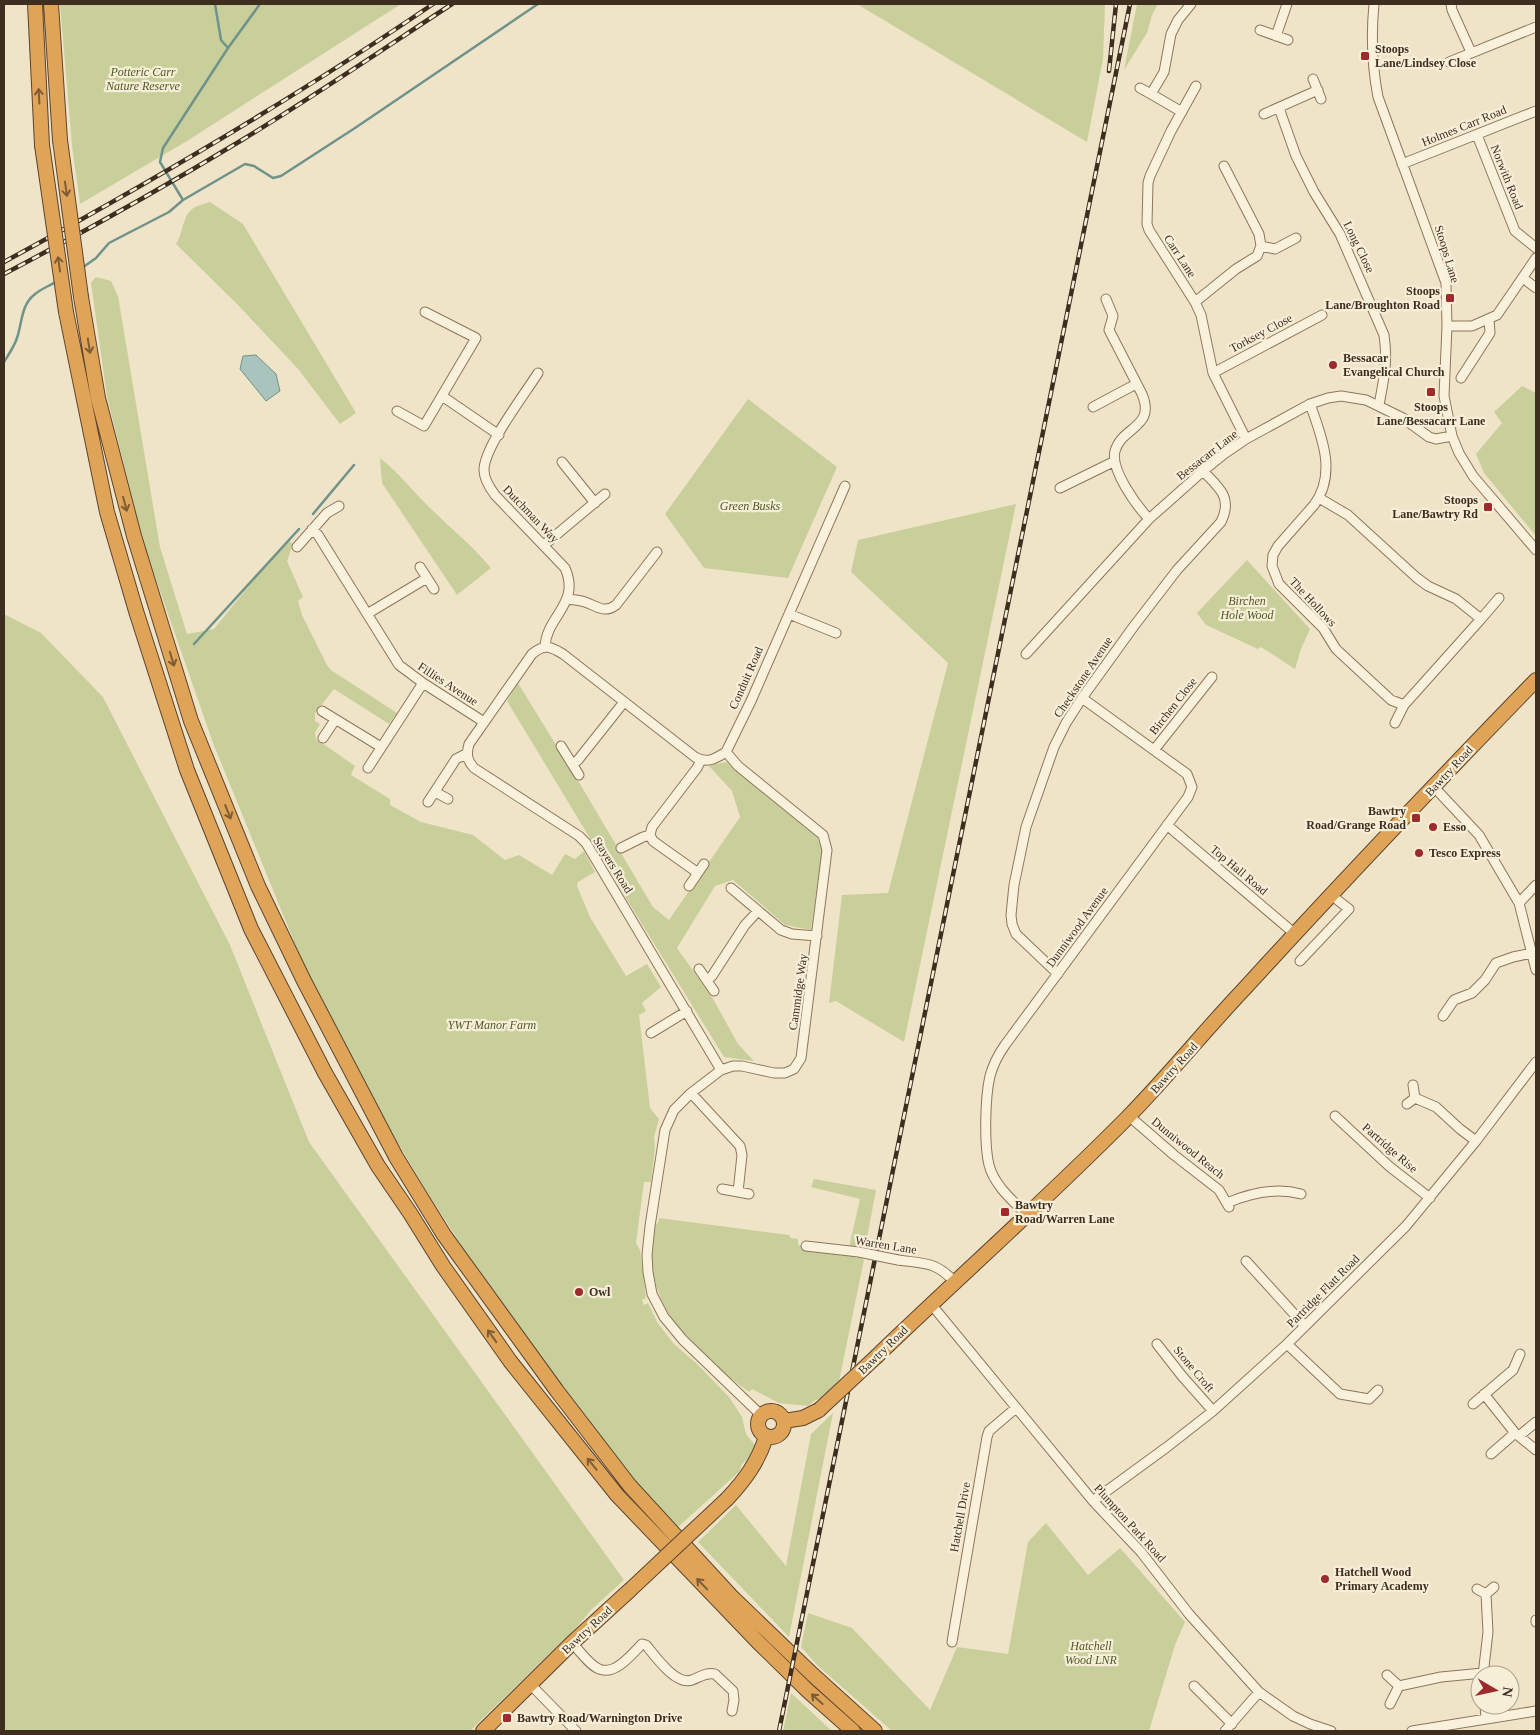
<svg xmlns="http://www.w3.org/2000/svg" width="1540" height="1735" viewBox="0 0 1540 1735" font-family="Georgia,serif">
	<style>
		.green { fill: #c9cf9b }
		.water { fill: #a9c4bc; stroke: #6f938a }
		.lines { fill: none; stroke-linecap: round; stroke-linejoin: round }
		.stream { stroke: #6f938a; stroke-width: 2.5 }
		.minor-casing { stroke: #8d765c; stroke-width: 11 }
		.highway-casing { stroke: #5b4430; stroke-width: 16 }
		.minor { stroke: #faf1dc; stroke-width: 9 }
		.highway { stroke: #e0a458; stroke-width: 14 }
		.rail-casing { stroke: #3d2e20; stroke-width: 4.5 }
		.rail { stroke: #f7eed8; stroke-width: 2.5; stroke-dasharray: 8; stroke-linecap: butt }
		.minor-bridge-casing { stroke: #8d765c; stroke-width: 11; stroke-linecap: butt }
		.highway-bridge-casing { stroke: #5b4430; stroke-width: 16; stroke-linecap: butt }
		.minor-bridge { stroke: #faf1dc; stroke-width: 9 }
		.highway-bridge { stroke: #e0a458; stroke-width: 14 }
		.oneway { stroke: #7e5d36 }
		.poi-dot { fill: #9e2a2b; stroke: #f7eed8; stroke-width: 2 }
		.labels { text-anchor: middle; stroke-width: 4.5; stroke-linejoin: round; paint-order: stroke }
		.poi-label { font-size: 12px; font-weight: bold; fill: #3d2e20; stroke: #f7eed8; text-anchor: start }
		.park-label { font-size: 12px; font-style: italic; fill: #4d5a26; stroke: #f7eed8 }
		.street-label { font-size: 12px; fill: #3d2e20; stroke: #f7eed8 }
	</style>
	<rect width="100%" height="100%" fill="#f0e4c8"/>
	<!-- green -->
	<path class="green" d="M60,4H401L187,141L80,204L72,146Z
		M857,4H1105L1103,59L1087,142Z
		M1137,4H1158L1152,15L1147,33L1124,70Z
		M210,202L243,224L356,413L340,424L298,369L238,305L176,244C183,234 182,218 191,210C195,206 204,204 210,202Z
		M96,277L111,281L118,296L160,547L187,634L214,629L256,577L289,541L293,544L287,561L303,597L298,601L302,615L327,665L331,670L397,713L389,724L334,689L315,713V721L320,724L315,733L316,739L355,766L351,775L390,799V805L421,822L473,835L505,860L519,855L552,875L565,854L575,859L584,851L595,872L578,882L577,886L590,917L626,976L647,964L661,987L642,1003L646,1011L639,1015L650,1108L659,1119L654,1137L655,1147L651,1182H644L636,1243L640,1250L646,1298L642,1300L644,1305L648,1303L657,1322L674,1344L697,1364L729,1397L742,1417L746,1434L758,1449L742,1464L739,1472L677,1528L626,1471L501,1307L431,1198L382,1117L302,961L213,743L144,545L107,397L91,283Z
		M1522,386L1536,393V536L1484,473L1476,454L1502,423L1494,412Z
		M748,399L837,467L788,578L704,568L665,514Z
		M380,458C398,472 411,489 427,505C448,526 472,545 491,568L457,595L382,483Z
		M1016,504L904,1042L836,1001L829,1003L842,895L888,893L948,663L851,572L858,540Z
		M1247,560L1310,629L1301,649L1295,669L1261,647L1258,649L1206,625L1197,613Z
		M4,614L41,633L103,697L230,945L309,1142L624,1580L592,1609L577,1627L470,1731H4Z
		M518,683L580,784L653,907L669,920L740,817L732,791L709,766L726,762L817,837L822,850L811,930L785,925L733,880L715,886L677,948L712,997L738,1044L754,1061L724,1057L637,916L507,701Z
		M814,1179L876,1190L863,1259L864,1260L839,1381L829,1395L814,1401L808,1406L779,1403L752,1389L749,1392C700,1356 654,1318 650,1253C649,1246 651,1237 653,1230C655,1225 659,1223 659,1218L789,1235L791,1238L798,1239V1245L847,1256L860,1199L811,1187Z
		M833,1413L789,1637L698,1542L736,1505L786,1566L811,1434Z
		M1046,1523L1088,1575L1120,1548L1185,1622L1175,1645L1149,1731H892L818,1666L801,1647L808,1613L852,1628L930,1710L957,1647L1008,1654L1028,1542Z
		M791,1693L832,1731H783Z"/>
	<!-- water -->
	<path class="water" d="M256,355L276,374L280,391L266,401L240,369L243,356Z"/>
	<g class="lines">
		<!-- stream -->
		<path class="stream" d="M215,4L221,40L228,48
			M183,200L245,164L254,166L273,178L281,176L355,128L538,4
			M82,268L96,258L109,243L169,212L183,200L160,162L163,148L228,48L260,4
			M4,362C9,354 14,347 17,338C22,324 21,305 34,295C40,289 50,286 57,281
			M313,514L354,465
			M194,644L299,529"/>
		<defs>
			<path id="minor" d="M1374,4C1371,35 1372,66 1378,97L1446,283L1447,326L1444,396L1452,436L1459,453L1473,476L1536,550
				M1451,4L1452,10L1471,52
				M1260,30L1288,40
				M1276,36L1287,4
				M1449,62L1536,27
				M1313,79L1321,99
				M1196,86L1171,131L1150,176L1148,183L1147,224L1149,230L1195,302L1201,315L1213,373L1246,439
				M1140,88L1151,94
				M1279,108L1296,156L1314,192L1340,234L1384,335C1388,362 1384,378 1379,405
				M1182,112L1151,94L1164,72L1171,34L1178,20L1191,4
				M1264,114L1318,90
				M1477,135L1515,231L1536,248
				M1402,164L1536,111
				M1261,246L1275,249L1296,238
				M1523,278L1536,288
				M1106,299L1113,316L1109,330L1142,394C1156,428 1122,426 1115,451C1110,470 1137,506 1149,519
				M1195,302L1236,269L1257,256L1261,246L1259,234L1224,166
				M1447,326H1472L1497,315L1536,258
				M538,373C525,394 484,447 484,470C484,479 489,487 495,495L565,568C581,604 546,616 545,647
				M1213,373L1322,315
				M1461,378L1490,333L1489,319
				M442,396L499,435
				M1310,404C1322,437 1337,474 1314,505L1278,546L1273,555L1272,566L1279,584L1323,628L1336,649L1391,700L1404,705L1481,619L1456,599L1428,586L1417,578L1348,515L1319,498
				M1093,407L1136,384
				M397,411L424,426L476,338L425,312
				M562,462L595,503
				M1060,488L1111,463H1115
				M312,529L318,535L399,665L423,683L484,722
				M544,545L605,494
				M297,547L327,513L339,506
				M420,567L434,589
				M568,599C573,600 579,600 585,602C597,606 604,614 616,605L657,552
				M367,614L427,578
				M789,614L836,633
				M1481,619L1499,598
				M1026,654L1149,519L1203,471L1224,454L1246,439L1310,404L1328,398L1341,396L1366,400L1403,418L1429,437L1436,439L1452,436
				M322,711L381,747
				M1395,723L1404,705
				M323,738L335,720
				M561,746L579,775
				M1154,750L1212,677
				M726,752L738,766L823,835L827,850L801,1058L794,1069L785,1073H774L742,1066H733L721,1070L691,1093L674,1110L665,1130L650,1226L647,1255L648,1272L652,1294L664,1317L683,1340L761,1415
				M726,752L751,701L845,486
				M573,764L578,760L624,702
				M368,768L423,683
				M1434,787L1479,835L1519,903L1536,970
				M435,792L448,799
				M428,802L456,759L466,754
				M1167,825L1295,934
				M621,848L643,837L650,835
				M698,873L653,841L650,835L652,827L697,768L701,760
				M689,886L704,864
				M731,888L781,930L792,934L817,936
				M1519,903L1536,885
				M1300,961L1349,909L1331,895
				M699,969L714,991
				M1058,974L1016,934L1012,924L1011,915L1014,885L1026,827L1054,747L1066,723L1082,698L1134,626L1177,570L1221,522C1233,497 1219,488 1203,471
				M707,980L712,976L745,925L758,911
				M1443,1016L1454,1000L1472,993L1485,980L1496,963L1513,957L1532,953
				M651,1033L687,1011
				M721,1070L586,843L579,836L474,768C467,760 466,755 469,744L532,654C544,644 550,646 563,654L695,757C707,764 715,759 726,752
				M691,1093L740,1146L742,1155L738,1192
				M1415,1098L1436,1107L1460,1129L1476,1141
				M1407,1104L1415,1098L1413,1085
				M1129,1116L1174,1155L1219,1190L1229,1207
				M1335,1116L1390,1167L1430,1198
				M722,1189L749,1194
				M1227,1203C1251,1193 1276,1187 1301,1194
				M1026,1214C1013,1201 994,1185 989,1165C984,1145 985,1097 990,1076C993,1065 998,1055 1005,1045L1188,797L1192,787L1187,774L1082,698
				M806,1246L859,1252
				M898,1260C926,1264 935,1261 956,1283
				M1246,1261L1305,1326
				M931,1304L1093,1501L1141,1552L1189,1614L1259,1692L1293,1716L1310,1724L1331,1731
				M1157,1344L1182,1376L1213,1411
				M1287,1344L1340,1394L1369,1399L1378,1390
				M1484,1394L1515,1433L1536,1450
				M1473,1404L1513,1370L1520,1354
				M1519,1436L1536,1422
				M1491,1454L1515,1433
				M1093,1501L1167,1447L1213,1411L1287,1344L1406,1226L1476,1141L1536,1062
				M1477,1589L1486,1594L1494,1587
				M1536,1620V1622
				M952,1642L987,1437L989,1431L1016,1408
				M572,1643C580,1651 589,1665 599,1669C615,1676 632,1654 642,1644L646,1645C655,1656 676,1686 692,1680C700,1677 706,1672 715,1674L733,1691L734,1700L732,1711
				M1387,1675L1399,1686L1390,1704
				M1483,1675L1488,1632L1486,1594
				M531,1685L576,1731
				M1194,1686L1232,1724
				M1399,1686L1441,1677L1483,1673
				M1485,1705L1486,1719
				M1225,1731L1259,1692
				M1412,1731L1536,1711"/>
			<path id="highway" d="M35,4L42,145
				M51,4L60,140
				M81,297L98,398L134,536L191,721L258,886L304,981L396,1157L444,1235L557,1391L630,1486L731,1596L812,1674L875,1731
				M66,312L107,512L136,611L187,770L251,929L325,1073L378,1166L410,1213L443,1266L510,1361L617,1495L758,1642L808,1691L853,1731
				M877,1356C960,1276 1047,1199 1128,1117C1169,1075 1206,1029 1246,987C1341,883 1438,781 1536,680
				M758 1424a13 13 0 1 1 26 0a13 13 0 1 1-26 0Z
				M784,1421L803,1418L819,1410
				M727,1499C745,1480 758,1462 766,1437
				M483,1731L572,1643L630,1590"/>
		</defs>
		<!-- minor casing -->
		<use href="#minor" class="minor-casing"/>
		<!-- highway casing -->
		<use href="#highway" class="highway-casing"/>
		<!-- minor -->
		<use href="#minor" class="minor"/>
		<!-- highway -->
		<use href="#highway" class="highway"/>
		<defs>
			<path id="rail" d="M1109,71L1116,4
				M4,262C151,182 295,98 433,4
				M4,274C84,232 164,187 242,140C313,97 382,50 452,4
				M779,1731L1130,4"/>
		</defs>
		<!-- rail casing -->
		<use href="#rail" class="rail-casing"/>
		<!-- rail -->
		<use href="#rail" class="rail"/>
		<defs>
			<path id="minor-bridge" d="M859,1252L898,1260"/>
			<path id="highway-bridge" d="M60,140L81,297
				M42,145L66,312
				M819,1410L877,1356
				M630,1590L727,1499"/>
		</defs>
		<!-- minor-bridge casing -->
		<use href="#minor-bridge" class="minor-bridge-casing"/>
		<!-- highway-bridge casing -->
		<use href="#highway-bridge" class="highway-bridge-casing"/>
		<!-- minor-bridge -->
		<use href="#minor-bridge" class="minor-bridge"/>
		<!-- highway-bridge -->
		<use href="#highway-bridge" class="highway-bridge"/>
	</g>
	<!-- one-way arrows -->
	<defs><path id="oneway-shaft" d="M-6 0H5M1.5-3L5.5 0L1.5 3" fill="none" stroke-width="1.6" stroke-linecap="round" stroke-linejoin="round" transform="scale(1.25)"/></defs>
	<g class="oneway">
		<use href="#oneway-shaft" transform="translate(39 96) rotate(-93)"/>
		<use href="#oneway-shaft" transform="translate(66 189) rotate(82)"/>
		<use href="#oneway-shaft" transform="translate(59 264) rotate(-98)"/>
		<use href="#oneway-shaft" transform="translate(89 346) rotate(81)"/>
		<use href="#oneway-shaft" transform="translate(125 504) rotate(75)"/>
		<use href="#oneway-shaft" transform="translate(172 659) rotate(73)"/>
		<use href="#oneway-shaft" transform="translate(228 812) rotate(68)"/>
		<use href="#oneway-shaft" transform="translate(492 1336) rotate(-125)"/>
		<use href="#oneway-shaft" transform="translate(592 1464) rotate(-129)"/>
		<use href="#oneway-shaft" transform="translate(702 1584) rotate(-134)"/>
		<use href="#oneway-shaft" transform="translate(817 1699) rotate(-138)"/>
	</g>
	<!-- markers -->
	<g class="poi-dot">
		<rect x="1360" y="51" width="10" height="10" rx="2.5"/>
		<rect x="1445" y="293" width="10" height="10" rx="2.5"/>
		<circle cx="1333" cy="365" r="5"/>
		<rect x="1426" y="387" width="10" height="10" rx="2.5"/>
		<rect x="1483" y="502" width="10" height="10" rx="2.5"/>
		<rect x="1411" y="813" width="10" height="10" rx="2.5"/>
		<circle cx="1433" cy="827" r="5"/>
		<circle cx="1419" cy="853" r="5"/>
		<rect x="1000" y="1207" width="10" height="10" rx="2.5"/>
		<circle cx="579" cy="1292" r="5"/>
		<circle cx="1325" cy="1579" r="5"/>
		<rect x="502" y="1713" width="10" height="10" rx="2.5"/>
	</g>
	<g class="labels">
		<!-- poi labels -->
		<g class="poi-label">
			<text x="1375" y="53">Stoops<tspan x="1375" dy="14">Lane/Lindsey Close</tspan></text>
			<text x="1440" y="295" text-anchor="end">Stoops<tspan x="1440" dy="14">Lane/Broughton Road</tspan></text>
			<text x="1343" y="362">Bessacar<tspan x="1343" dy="14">Evangelical Church</tspan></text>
			<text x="1431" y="411" text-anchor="middle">Stoops<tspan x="1431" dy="14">Lane/Bessacarr Lane</tspan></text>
			<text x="1478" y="504" text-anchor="end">Stoops<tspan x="1478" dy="14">Lane/Bawtry Rd</tspan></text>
			<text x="1406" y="815" text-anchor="end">Bawtry<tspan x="1406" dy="14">Road/Grange Road</tspan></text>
			<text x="1443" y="831">Esso</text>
			<text x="1429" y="857">Tesco Express</text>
			<text x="1015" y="1209">Bawtry<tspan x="1015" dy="14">Road/Warren Lane</tspan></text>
			<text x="589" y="1296">Owl</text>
			<text x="1335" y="1576">Hatchell Wood<tspan x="1335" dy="14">Primary Academy</tspan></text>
			<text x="517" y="1722">Bawtry Road/Warnington Drive</text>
		</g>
		<!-- park labels -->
		<g class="park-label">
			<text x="143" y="76">Potteric Carr<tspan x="143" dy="14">Nature Reserve</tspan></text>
			<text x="750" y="510">Green Busks</text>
			<text x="1247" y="605">Birchen<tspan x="1247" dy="14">Hole Wood</tspan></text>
			<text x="492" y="1029">YWT Manor Farm</text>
			<text x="1091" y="1650">Hatchell<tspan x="1091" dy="14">Wood LNR</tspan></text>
		</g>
		<!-- street labels -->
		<g class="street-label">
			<text transform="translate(1464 126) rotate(-22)" y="4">Holmes Carr Road</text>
			<text transform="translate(1507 177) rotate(68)" y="4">Norwith Road</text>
			<text transform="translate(1359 247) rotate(64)" y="4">Long Close</text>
			<text transform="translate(1447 254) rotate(73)" y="4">Stoops Lane</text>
			<text transform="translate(1180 256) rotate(57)" y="4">Carr Lane</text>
			<text transform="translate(1261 333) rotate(-28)" y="4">Torksey Close</text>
			<text transform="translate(1207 455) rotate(-38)" y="4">Bessacarr Lane</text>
			<text transform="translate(531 514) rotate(46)" y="4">Dutchman Way</text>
			<text transform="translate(1313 602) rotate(47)" y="4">The Hollows</text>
			<text transform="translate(1083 677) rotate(-56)" y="4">Checkstone Avenue</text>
			<text transform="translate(746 678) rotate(-66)" y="4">Conduit Road</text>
			<text transform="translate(448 684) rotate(33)" y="4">Fillies Avenue</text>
			<text transform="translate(1173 706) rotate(-52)" y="4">Birchen Close</text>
			<text transform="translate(1449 771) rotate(-47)" y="4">Bawtry Road</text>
			<text transform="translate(613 865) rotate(58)" y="4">Stayers Road</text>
			<text transform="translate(1239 870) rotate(40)" y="4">Top Hall Road</text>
			<text transform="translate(1077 927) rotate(-54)" y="4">Dunniwood Avenue</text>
			<text transform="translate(798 992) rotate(-82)" y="4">Cammidge Way</text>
			<text transform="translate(1174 1068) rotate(-48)" y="4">Bawtry Road</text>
			<text transform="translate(1188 1148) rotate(39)" y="4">Dunniwood Reach</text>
			<text transform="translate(1390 1148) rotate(41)" y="4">Partridge Rise</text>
			<text transform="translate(886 1245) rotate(9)" y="4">Warren Lane</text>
			<text transform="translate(1323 1291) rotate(-45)" y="4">Partridge Flatt Road</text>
			<text transform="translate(883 1350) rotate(-44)" y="4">Bawtry Road</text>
			<text transform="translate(1194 1369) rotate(50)" y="4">Stone Croft</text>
			<text transform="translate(960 1517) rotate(-80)" y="4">Hatchell Drive</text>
			<text transform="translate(1130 1523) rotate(48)" y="4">Plumpton Park Road</text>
			<text transform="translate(587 1630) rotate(-43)" y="4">Bawtry Road</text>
		</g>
	</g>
	<!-- border -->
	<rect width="1540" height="1735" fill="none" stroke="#3d2e20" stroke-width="10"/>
	<!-- north arrow -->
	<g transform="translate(1495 1690) rotate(99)"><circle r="24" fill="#f7eed8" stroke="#ada18e"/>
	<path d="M0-4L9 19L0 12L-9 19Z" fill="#9e2a2b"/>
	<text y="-8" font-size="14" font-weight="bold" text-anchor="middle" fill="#3d2e20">N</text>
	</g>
</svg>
